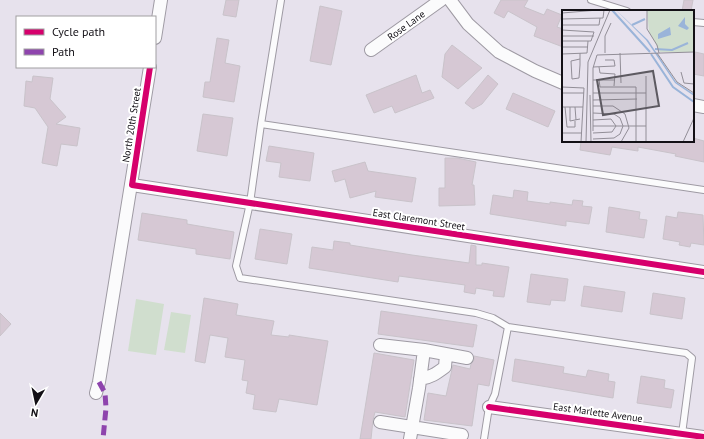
<svg xmlns="http://www.w3.org/2000/svg" width="704" height="439" viewBox="0 0 704 439" font-family="'PT Sans',sans-serif">
	<style>
		.green { fill: #d0dece }
		.building { fill: #d6c8d4; stroke: #c9c3ca }
		.lines { fill: none; stroke-linecap: round; stroke-linejoin: round }
		.lane-casing { stroke: #9e9aa3; stroke-width: 8 }
		.street-casing { stroke: #9e9aa3; stroke-width: 14 }
		.lane { stroke: #fbfbfc; stroke-width: 6 }
		.street { stroke: #fbfbfc; stroke-width: 12 }
		.quiet { stroke: #8e44ad; stroke-width: 5; stroke-dasharray: 10 5; stroke-linecap: butt }
		.cycleway-casing { stroke: #fff; stroke-width: 8 }
		.cycleway { stroke: #d6006c; stroke-width: 6 }
		.labels { text-anchor: middle; stroke-width: 4; stroke-linejoin: round; paint-order: stroke }
		.street-label { font-size: 10px; fill: #131016; stroke: #fff }
		.inset-river { fill: none; stroke: #9ab4d9; stroke-width: 2 }
		.inset-road { fill: none; stroke: #928e97; stroke-width: 1 }
		.view { fill: #5d5a61; fill-opacity: 0.15; stroke: #5d5a61; stroke-width: 2 }
		.inset-edge { fill: none; stroke: #131016; stroke-width: 2 }
	</style>
	<rect width="100%" height="100%" fill="#e7e2ed"/>
	<!-- green -->
	<path class="green" d="M136,299L164,304L156,355L128,351Z
		M171,312L191,315L185,353L164,350Z"/>
	<!-- building -->
	<path class="building" d="M226,0H239L236,17L223,15Z
		M501,0H528L524,7L544,15L547,9L562,15L557,27L563,29V47L534,36L537,27L508,11L504,18L494,13Z
		M684,0H693L691,11H682Z
		M320,6L342,11L331,65L310,61Z
		M217,38L229,40L225,63L240,66L234,102L203,97L205,82H210Z
		M452,45L482,68L458,89L442,77L445,54Z
		M695,52L704,54V76L693,74Z
		M416,75L422,93L430,90L434,98L395,113L392,106L374,113L366,95Z
		M488,75L498,84L482,104L473,109L465,103Z
		M33,76L53,78L50,99L66,117L56,124L80,128L77,146L61,144L57,166L42,163L48,127L35,108L24,106L26,81L32,82Z
		M513,93L555,111L548,127L506,109Z
		M203,114L233,118L227,156L197,151Z
		M693,138L704,141V162L675,156L676,154L638,147V151L612,147L610,155L580,150L581,141H693Z
		M269,146L314,153L310,181L279,177L281,163L266,161Z
		M445,158H457L476,162L472,185H474L475,205L439,206V188H445Z
		M365,162L368,171L416,178L412,202L375,197L376,191L350,198L345,179L335,182L332,171Z
		M514,190L528,192L527,201L550,204V202L572,205L573,200L583,201L582,206L592,207L589,224L566,221V226L490,214L493,195L513,198Z
		M609,207L640,212L639,219L647,220L644,238L606,232Z
		M678,212L703,215L704,245L691,243L690,247L679,245L680,242L663,239L666,216L677,218Z
		M142,213L187,220V224L234,232L230,259L196,254V249L138,240Z
		M260,229L292,234L287,264L255,259Z
		M334,241L350,243V245L412,255L469,263L471,245L476,246V265H482V263L509,267L504,297L493,296L494,291L476,288L475,294L464,292L465,285L399,276L398,282L309,268L312,247L333,250Z
		M531,274L568,279L565,301L551,300L550,305L527,302Z
		M584,286L625,292L622,312L581,306Z
		M653,293L685,298L682,319L650,314Z
		M204,298L238,304L236,315L274,321L271,335L289,337V335L328,341L317,405L279,399L276,412L253,409L255,395L246,393L248,381L242,380L245,360L225,357L228,338L210,335L205,363L195,361Z
		M381,311L477,325L473,347L378,334Z
		M0,313L11,324L0,336Z
		M374,353L414,360L405,417L375,412L373,420L371,439H360Z
		M474,356L494,360L489,386L478,384L472,426L424,420L428,393L446,396L453,365L470,369L471,364L474,360Z
		M515,359L564,367L563,373L586,377L588,370L609,374L608,381L615,382L613,398L512,381Z
		M641,376L665,380L664,388L674,390L671,408L637,403Z"/>
	<g class="lines">
		<defs>
			<path id="lane" d="M281,0L261,124L250,203L236,266L240,278L476,313L493,318L508,327L686,353L692,358L682,434
				M591,0L627,11
				M693,22L704,23
				M261,124L704,190
				M484,439L489,407L495,394L508,327"/>
			<path id="street" d="M450,0L468,24L499,52L535,71L563,83
				M155,38L161,0
				M371,50L441,0
				M693,105L704,107
				M132,185L704,272
				M380,345L424,350L467,358
				M420,379C430,378 437,373 445,367L446,354
				M96,393L99,382L150,67
				M489,407L704,437
				M380,422L462,435
				M410,439L419,388L424,350"/>
		</defs>
		<!-- lane casing -->
		<use href="#lane" class="lane-casing"/>
		<!-- street casing -->
		<use href="#street" class="street-casing"/>
		<!-- lane -->
		<use href="#lane" class="lane"/>
		<!-- street -->
		<use href="#street" class="street"/>
		<!-- quiet -->
		<path class="quiet" d="M99,382L105,393L106,408L103,439"/>
		<defs>
			<path id="cycleway" d="M150,67L132,185L704,272
				M489,407L704,437"/>
		</defs>
		<!-- cycleway casing -->
		<use href="#cycleway" class="cycleway-casing"/>
		<!-- cycleway -->
		<use href="#cycleway" class="cycleway"/>
	</g>
	<g class="labels">
		<!-- street labels -->
		<g class="street-label">
			<text transform="translate(406 25) rotate(-36)" y="4">Rose Lane</text>
			<text transform="translate(131 125) rotate(-81)" y="4">North 20th Street</text>
			<text transform="translate(419 219) rotate(9)" y="4">East Claremont Street</text>
			<text transform="translate(598 412) rotate(8)" y="4">East Marlette Avenue</text>
		</g>
	</g>
	<!-- overview -->
	<g transform="translate(562 10)">
		<rect width="132" height="132" fill="#e7e2ed"/>
		<path d="M85,0H132V42H98L87,22Z" fill="#d0dece"/>
		<path d="M54,0L86,30L114,72L132,84V86L113,73L84,30ZM123,7V14L127,18L125,20L116,16ZM108,17L109,25L96,29V24Z" fill="#9ab4d9"/>
		<path class="inset-river" d="M50,0L88,42M70,15L83,9M93,39L110,40L126,33M89,44L111,77L132,92"/>
		<path class="inset-road" d="M85,0V19L95,35L97,43M0,3L36,0M0,9L41,8L42,0M0,15H37L38,8M0,20L32,22L29,31H0M0,26H32M0,37H26M18,43V55L17,68L10,69L9,51L18,49M43,43V26L49,13M58,43L59,73M95,43L115,72L132,83M0,44L25,43L26,31M31,57L53,56L52,50H43M37,57L38,63L53,64L52,76M119,62L122,73L132,74M31,70H53M37,70L38,77H74V132M0,77L22,78L19,132M0,83H22M31,83H84M28,85L29,132M31,90L75,89M31,96H51L63,104L67,118L59,132M0,97H21M3,97L5,117H13V111M8,97V111L18,109M13,97L14,110M31,110L49,109L54,116M31,116H84M31,121V58L35,45L132,42M0,123H19M31,123L50,122L54,116M31,129L52,128L58,124L61,116L58,108L52,104L31,103M24,132L26,52L48,0M84,132V66M121,132L132,108"/>
		<path class="view" d="M91,61L97,96L41,105L35,70Z"/>
		<rect width="132" height="132" class="inset-edge"/>
	</g>
	<!-- legend -->
	<rect x="16" y="16" width="140" height="52" fill="#ffffff" stroke="#a19fa2"/>
	<rect x="24" y="29" width="20" height="6" fill="#d6006c" stroke="#a19fa2"/>
	<text x="52" y="36" font-size="12" fill="#131016">Cycle path</text>
	<rect x="24" y="49" width="20" height="6" fill="#8e44ad" stroke="#a19fa2"/>
	<text x="52" y="56" font-size="12" fill="#131016">Path</text>
	<!-- north arrow -->
	<g transform="translate(36 403) rotate(189)" stroke="#ffffff" stroke-width="3" paint-order="stroke">
	<path d="M0-3L7 15L0 10L-7 15Z" fill="#131016"/>
	<text y="-6" font-size="11" font-weight="bold" text-anchor="middle" fill="#131016">N</text>
	</g>
</svg>
